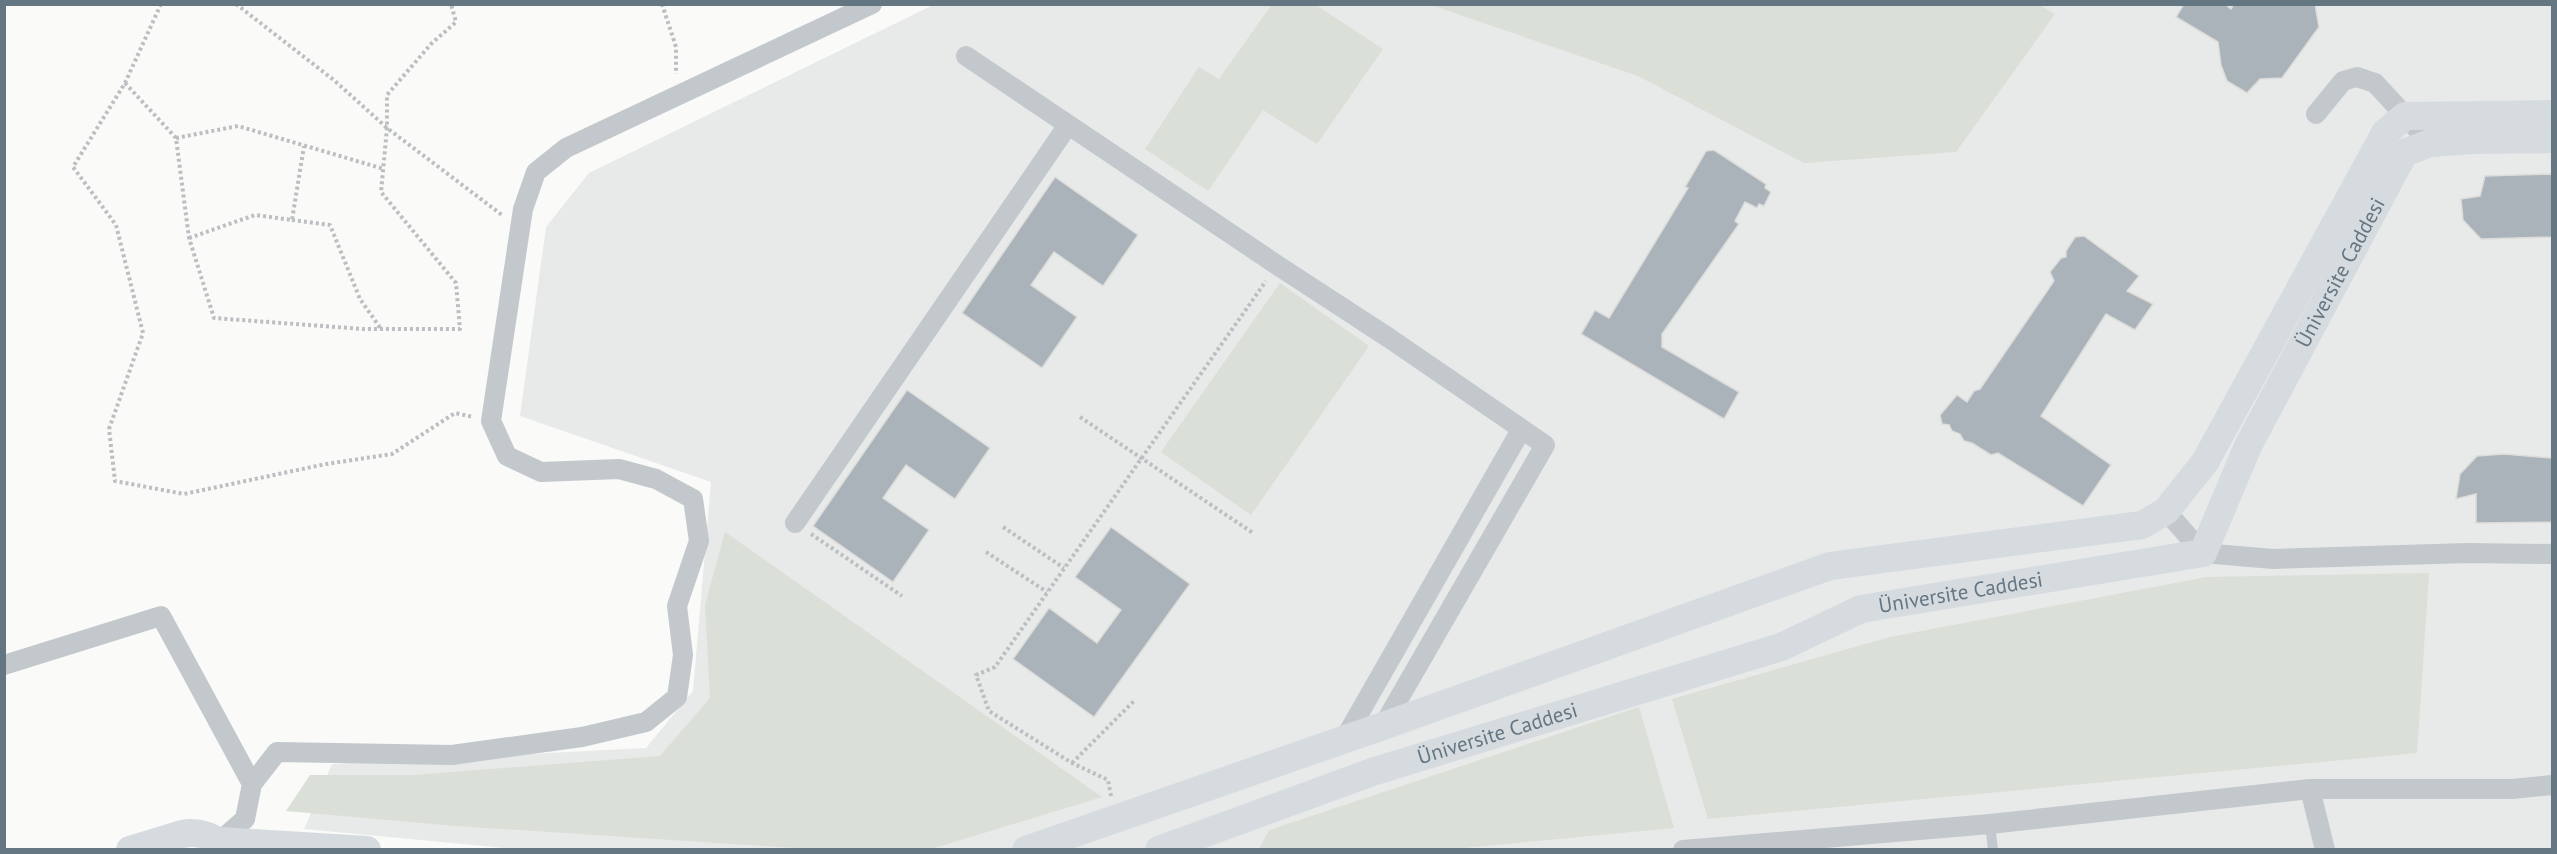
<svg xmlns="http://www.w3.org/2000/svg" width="2557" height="854" viewBox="0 0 2557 854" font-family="'PT Sans',sans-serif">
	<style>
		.built { fill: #e8e9e9 }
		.green { fill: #dadfd7 }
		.building { fill: #aab3b9; stroke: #dcdcda; stroke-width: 1.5 }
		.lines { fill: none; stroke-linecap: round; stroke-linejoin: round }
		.path { stroke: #bbbfc2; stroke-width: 4; stroke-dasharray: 3 3; stroke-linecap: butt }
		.service { stroke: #c3c8cc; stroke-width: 10 }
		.minor { stroke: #c3c8cc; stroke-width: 20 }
		.secondary { stroke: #d6dbdf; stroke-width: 28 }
		.labels { text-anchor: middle; stroke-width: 6; stroke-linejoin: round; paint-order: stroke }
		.street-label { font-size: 21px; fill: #657683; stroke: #fff }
	</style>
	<rect width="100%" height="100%" fill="#fafaf8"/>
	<!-- built -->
	<path class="built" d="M933,5H2552V849L527,850L304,829L332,764L646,748L693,691L711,482L520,416L546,227L589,173Z"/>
	<!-- green -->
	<path class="green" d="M1272,4L1316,5L1383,49L1317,144L1263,110L1208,191L1145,149L1199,67L1219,79Z
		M2039,5L2055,14L1956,152L1804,163L1638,76L1431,5Z
		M1280,283L1369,346L1251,515L1161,452Z
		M725,532L1102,797L928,850L812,849L456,826L286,811L310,775H414L660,756L710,698L705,605Z
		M2429,573L2417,753L1708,819L1672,699L1890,637L2207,577Z
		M1639,707L1674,828L1453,849H1259L1269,830Z"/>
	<!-- building -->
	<path class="building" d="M2184,4H2225L2231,9L2234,4H2315L2319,27L2282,78L2260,79L2247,93L2227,81L2221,65L2218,42L2176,17Z
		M1714,150L1766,184L1765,188L1771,192L1764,206L1759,204L1757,208L1745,202L1735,221L1739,224L1662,334V347L1739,392L1724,419L1581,334L1595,310L1609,318L1688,188L1685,187L1706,151Z
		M2552,174V237L2481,239L2463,220L2461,199L2480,196L2485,176Z
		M1055,177L1138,235L1103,286L1054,252L1031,285L1077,317L1042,368L962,313Z
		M2084,236L2139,276L2127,291L2153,304L2135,330L2106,314L2041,416L2111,465L2083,506L1998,453L1991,455L1972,443L1964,441L1960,434L1952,431L1949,425L1942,424L1940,415L1957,395L1967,402L1974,391L1980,389L2054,281L2050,272L2061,258L2066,257V251L2075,237Z
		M907,390L990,448L955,499L906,465L883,498L929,530L893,582L813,526Z
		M2504,454L2552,458V522L2476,523V494L2456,499L2460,474L2477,456Z
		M1111,527L1190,584L1094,717L1013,659L1049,608L1097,643L1121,610L1075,577Z"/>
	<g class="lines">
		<!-- path -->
		<path class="path" d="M161,4L125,83L73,167L116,225L143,333L109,429L115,481L184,494L326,464L392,454L455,413L473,417
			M236,4L335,81L387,128L502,215
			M662,4L676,47V74
			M125,83L176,138L189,238L214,318L363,329H460L456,283L381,192L387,128V95L431,44L456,22L451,4
			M176,138L238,126L384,169
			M292,220L330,225L360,299L381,329
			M189,238L255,215L292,220L304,146
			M1080,417L1253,533
			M1003,527L1064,568
			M811,534L902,596
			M986,552L1047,592
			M1072,763L1135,700
			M1111,796L1108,780L1072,763L989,711L976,675L995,667L1266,281"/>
		<!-- service -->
		<path class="service" d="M1990,824L1993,850"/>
		<!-- minor -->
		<path class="minor" d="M966,56L1277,265L1389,338L1545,445L1383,726
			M2316,114L2343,81L2357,77L2375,83L2430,143
			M2166,511L2203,553L2273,559L2468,553L2552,554
			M795,523L1068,125
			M4,665L161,616L252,784
			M1345,738L1521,430
			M2310,789L2325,850
			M220,841L245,819L252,784L277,752L452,755L582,737L646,722L677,697L683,655L677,606L699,541L693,499L656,479L619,469L541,472L507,456L491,421L523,209L536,172L566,148L872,4
			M1683,850L1990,824L2310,789H2512L2552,785"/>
		<!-- secondary -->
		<g class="secondary">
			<path d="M220,841L367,850"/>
			<path d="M130,850L176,836"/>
			<path d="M159,850C177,825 209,830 228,850"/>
			<path d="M1026,850L1383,726L1830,566L2142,525L2166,511L2205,462L2385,133L2405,116L2552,114"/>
			<path id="s1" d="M1159,850L1372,772L1781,647L1861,609L2203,553L2248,446L2404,153L2430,143L2473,140L2552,139"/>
		</g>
	</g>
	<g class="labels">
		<!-- street labels -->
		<g class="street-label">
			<text dy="7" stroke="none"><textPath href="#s1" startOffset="1402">Üniversite Caddesi</textPath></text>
			<text dy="7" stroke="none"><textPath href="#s1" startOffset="844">Üniversite Caddesi</textPath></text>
			<text dy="7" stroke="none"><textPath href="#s1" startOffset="358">Üniversite Caddesi</textPath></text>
		</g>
	</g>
	<!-- border -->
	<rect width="2557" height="854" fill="none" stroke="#657683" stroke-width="12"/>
</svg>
